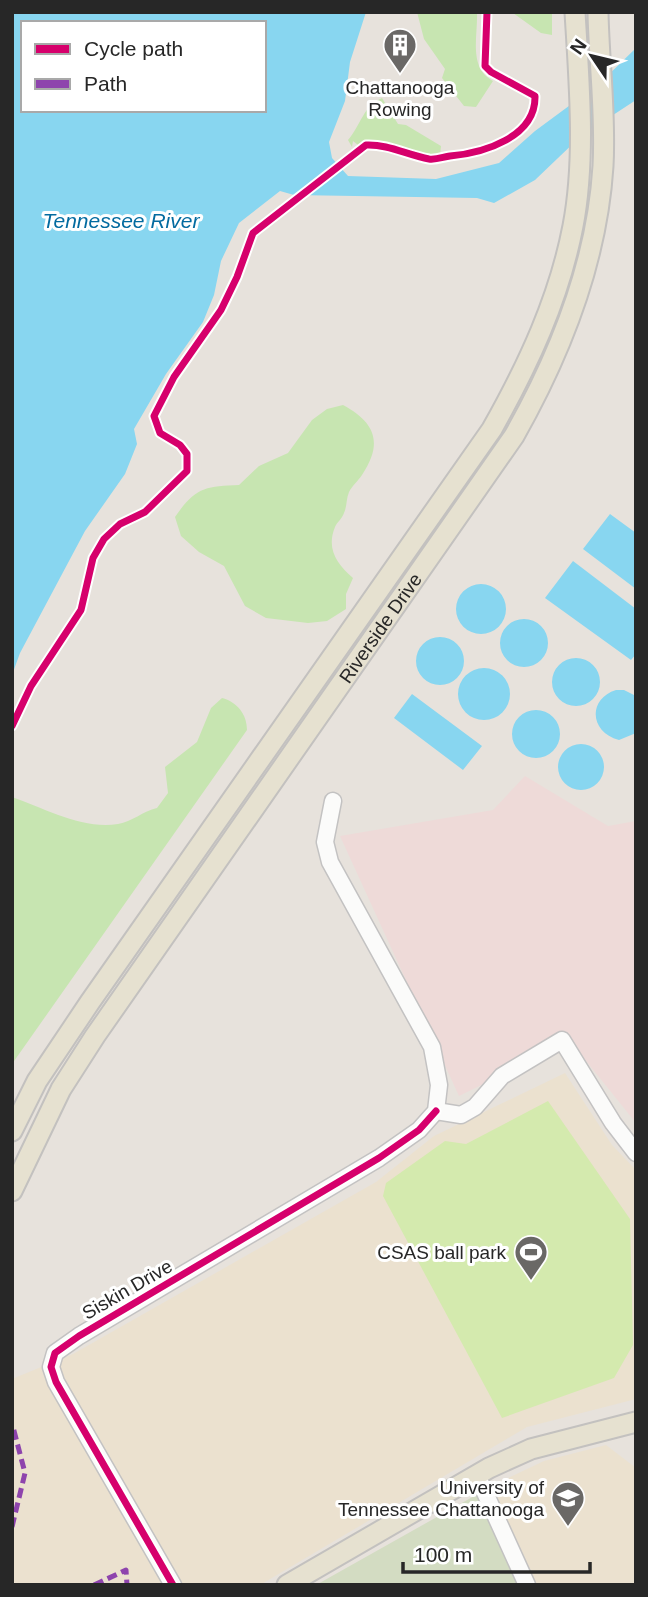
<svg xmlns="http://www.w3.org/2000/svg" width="648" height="1597" viewBox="0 0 648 1597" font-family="Helvetica,sans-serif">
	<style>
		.education { fill: #ebe1cf }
		.medical { fill: #eedad8 }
		.green { fill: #c7e5b1 }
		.cemetery { fill: #d3dcc2 }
		.pitch { fill: #d4eaae }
		.water { fill: #88d6f0; fill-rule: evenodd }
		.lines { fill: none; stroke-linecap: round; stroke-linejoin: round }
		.minor-casing { stroke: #c3c2c2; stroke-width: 19 }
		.major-casing { stroke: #c3c1bf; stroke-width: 23 }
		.minor { stroke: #fbfbfa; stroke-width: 16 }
		.major { stroke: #e6e1d0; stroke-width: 19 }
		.quiet { stroke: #8e44ad; stroke-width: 5; stroke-dasharray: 10 5; stroke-linecap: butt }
		.cycleway-casing { stroke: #fff; stroke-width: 11 }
		.cycleway { stroke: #d6006c; stroke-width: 7 }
		.labels { text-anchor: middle; stroke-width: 6; stroke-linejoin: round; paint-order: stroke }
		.poi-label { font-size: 19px; fill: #272727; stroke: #fff; text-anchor: end }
		.street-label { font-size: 19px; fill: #272727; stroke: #fff }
		.water-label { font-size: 21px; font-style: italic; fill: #036ba0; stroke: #fff }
	</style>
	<rect width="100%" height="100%" fill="#e7e2dc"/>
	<!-- education -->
	<path class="education" d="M565,1073L612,1145L636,1170V1399L527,1427L260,1585H12V1379L73,1354L376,1182L434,1136Z
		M606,1445L636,1468V1585H527L483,1490L544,1461Z"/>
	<!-- medical -->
	<path class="medical" d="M525,776L608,826L636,821V1123L570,1041L459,1096L340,836L493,810Z"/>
	<!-- green -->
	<path class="green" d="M417,12H477C478,37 468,67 493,81L476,107L464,106L442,78L445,69L424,39Z
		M552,12V35L541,33L513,13Z
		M382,98L398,124L406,125L441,146L440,155C411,160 387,131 358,145L353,141L352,147L348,140C361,125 363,106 382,98Z
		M343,405C376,423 383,443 362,475C358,481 352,486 349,492C346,499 347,507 344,513C342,519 337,522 335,527C326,549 337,564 353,578L346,594V609L327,621L308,623L266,618L245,606L224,566L199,552L181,536L175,517C195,488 205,486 239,485L259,466L288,453L312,420L327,409Z
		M222,698C237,702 247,714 247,730L12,1064V797C44,808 83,830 118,824C132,822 143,811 157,808L168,793L165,767L197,742L211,708Z"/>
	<!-- cemetery -->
	<path class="cemetery" d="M476,1495L519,1585H316Z"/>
	<!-- pitch -->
	<path class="pitch" d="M548,1101L630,1219L633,1345L614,1378L502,1418L383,1196L386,1183L445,1141L466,1144Z"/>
	<!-- water -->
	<path class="water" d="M12,12H366L350,62L345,101L329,142L332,158L348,176L436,179L499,163L535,131L600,83L636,48V100L581,136L535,180L494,203L477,198L294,195L280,191L239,223L221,261L214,295L203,322L166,374L134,429L137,444L125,474L85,531L20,653L12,675ZM23,23H264V110H23Z
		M610,514L636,533V589L583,549Z
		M573,561L636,609V654L631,660L545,598Z
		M456 609a25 25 0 1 1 50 0a25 25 0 1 1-50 0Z
		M500 643a24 24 0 1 1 48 0a24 24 0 1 1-48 0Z
		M416 661a24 24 0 1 1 48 0a24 24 0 1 1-48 0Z
		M552 682a24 24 0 1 1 48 0a24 24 0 1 1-48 0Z
		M458 694a26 26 0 1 1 52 0a26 26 0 1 1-52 0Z
		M616,690H624L636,696V733L619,740C590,733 587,699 616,690Z
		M412,694L482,746L463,770L394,718Z
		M512 734a24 24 0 1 1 48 0a24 24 0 1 1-48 0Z
		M558 767a23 23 0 1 1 46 0a23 23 0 1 1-46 0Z"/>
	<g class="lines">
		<defs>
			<path id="minor" d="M333,801L325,842L330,862L432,1047L439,1085L436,1111L461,1115L475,1107L502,1076L562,1040L613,1123L636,1153
				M477,1475L527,1585
				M173,1585L56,1382L51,1367L55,1353L79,1336L379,1158L419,1130L436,1111"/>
			<g id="major">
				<path d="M12,1131L37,1081L90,1002L492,429C528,365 559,299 573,226C586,158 579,81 575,12"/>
				<path id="s1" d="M12,1191L61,1089L95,1036L514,436C561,353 597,263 603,166C606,115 599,63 598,12"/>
				<path d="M287,1585L489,1468L531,1449L636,1422"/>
			</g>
		</defs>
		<!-- minor casing -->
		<use href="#minor" class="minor-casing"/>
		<!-- major casing -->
		<use href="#major" class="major-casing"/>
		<!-- minor -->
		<use href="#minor" class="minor"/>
		<!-- major -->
		<use href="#major" class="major"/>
		<!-- quiet -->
		<path class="quiet" d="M12,1527L25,1473L13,1427
			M94,1585L126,1570L127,1585"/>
		<defs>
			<path id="cycleway" d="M12,726L31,686L81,610L93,558L104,539L120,524L145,512L187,471V454L180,445L160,433L154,416L174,377L221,310L237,277L253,233L366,145C388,144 407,155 429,159C436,160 443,157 450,156C484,153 536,137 535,96L491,72L485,66L487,12
				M173,1585L56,1382L51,1367L55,1353L79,1336L379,1158L419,1130L436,1111"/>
		</defs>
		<!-- cycleway casing -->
		<use href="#cycleway" class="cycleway-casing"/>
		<!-- cycleway -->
		<use href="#cycleway" class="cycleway"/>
	</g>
	<!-- icons -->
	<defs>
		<symbol id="building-pin" viewBox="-11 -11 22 30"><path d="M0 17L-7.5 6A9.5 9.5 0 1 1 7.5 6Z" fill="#6a6866" stroke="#fff"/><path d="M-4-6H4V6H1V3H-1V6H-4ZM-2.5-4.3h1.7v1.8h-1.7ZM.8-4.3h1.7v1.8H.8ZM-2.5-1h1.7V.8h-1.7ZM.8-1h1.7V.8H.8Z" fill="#fff"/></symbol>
		<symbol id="stadium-pin" viewBox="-11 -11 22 30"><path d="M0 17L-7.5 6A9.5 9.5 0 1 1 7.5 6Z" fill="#6a6866" stroke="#fff"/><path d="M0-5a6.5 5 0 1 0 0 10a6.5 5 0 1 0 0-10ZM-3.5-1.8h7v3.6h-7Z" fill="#fff"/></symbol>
		<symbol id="university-pin" viewBox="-11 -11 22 30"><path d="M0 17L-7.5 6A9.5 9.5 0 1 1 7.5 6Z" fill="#6a6866" stroke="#fff"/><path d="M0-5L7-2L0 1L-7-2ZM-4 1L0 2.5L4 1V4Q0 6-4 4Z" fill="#fff"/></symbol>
	</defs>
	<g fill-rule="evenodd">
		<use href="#building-pin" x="381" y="26" width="38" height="52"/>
		<use href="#stadium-pin" x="512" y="1233" width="38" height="52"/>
		<use href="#university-pin" x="549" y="1479" width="38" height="52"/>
	</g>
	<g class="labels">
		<!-- poi labels -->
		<g class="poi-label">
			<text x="400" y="94" text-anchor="middle">Chattanooga<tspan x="400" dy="22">Rowing</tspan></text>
			<text x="506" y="1259">CSAS ball park</text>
			<text x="544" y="1494">University of<tspan x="544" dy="22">Tennessee Chattanooga</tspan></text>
		</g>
		<!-- street labels -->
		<g class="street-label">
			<text dy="7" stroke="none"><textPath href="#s1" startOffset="674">Riverside Drive</textPath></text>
			<text transform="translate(127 1289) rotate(-30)" y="7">Siskin Drive</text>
		</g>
		<!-- water labels -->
		<g class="water-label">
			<text x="121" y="228">Tennessee River</text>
		</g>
	</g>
	<!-- border -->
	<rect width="648" height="1597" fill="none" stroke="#272727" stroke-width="28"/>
	<!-- legend -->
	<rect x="21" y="21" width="245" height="91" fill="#ffffff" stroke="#a9a9a9" stroke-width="2"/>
	<rect x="35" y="44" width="35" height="10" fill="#d6006c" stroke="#a9a9a9" stroke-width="2"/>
	<text x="84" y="56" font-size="21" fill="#272727">Cycle path</text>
	<rect x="35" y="79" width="35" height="10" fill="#8e44ad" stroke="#a9a9a9" stroke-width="2"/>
	<text x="84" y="91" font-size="21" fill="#272727">Path</text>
	<!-- north arrow -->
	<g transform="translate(592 56) rotate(305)" stroke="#ffffff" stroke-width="5" paint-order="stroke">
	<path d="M0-5L12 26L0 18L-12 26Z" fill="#272727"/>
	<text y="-10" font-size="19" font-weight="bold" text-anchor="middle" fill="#272727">N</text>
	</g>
	<!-- scale -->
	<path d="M403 1562v10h187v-10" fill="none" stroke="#272727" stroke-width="3.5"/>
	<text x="414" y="1562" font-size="21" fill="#272727" stroke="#ffffff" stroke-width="5" paint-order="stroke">100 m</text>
</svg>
